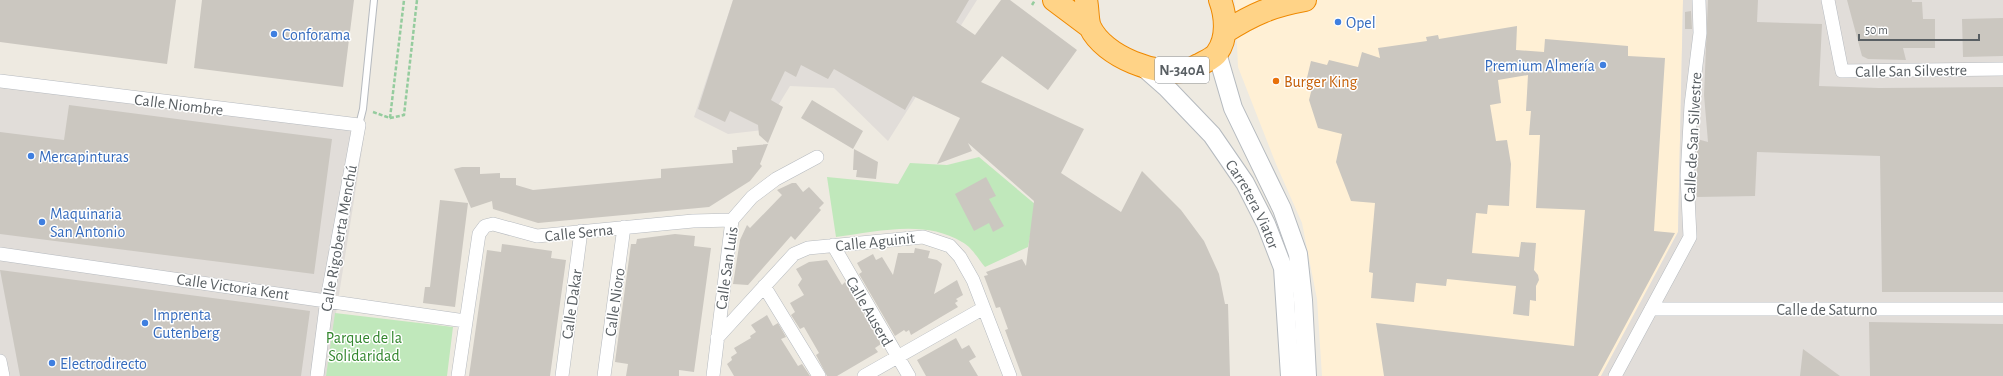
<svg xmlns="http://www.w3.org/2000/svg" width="2003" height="376" viewBox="0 0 2003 376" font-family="'Alegreya Sans',sans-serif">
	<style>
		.commercial { fill: #fff0d5 }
		.industrial { fill: #e1ddd9 }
		.green { fill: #c0e8bb }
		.building { fill: #cbc7c0 }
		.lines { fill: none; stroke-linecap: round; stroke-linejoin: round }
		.lane-casing { stroke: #b6babf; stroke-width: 8 }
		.street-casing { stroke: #b6babf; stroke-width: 14 }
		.secondary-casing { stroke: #b5babf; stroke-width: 20 }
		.highway-casing { stroke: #ef8900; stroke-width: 24 }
		.path { stroke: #95cc9e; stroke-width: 2.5; stroke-dasharray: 4 2; stroke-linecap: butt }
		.lane { stroke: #fff; stroke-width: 6 }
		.street { stroke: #fff; stroke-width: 13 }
		.secondary { stroke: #fff; stroke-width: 18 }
		.highway { stroke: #ffd387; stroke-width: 22 }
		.shop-dot { fill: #3f7fe0; stroke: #fff; stroke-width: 1.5 }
		.food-dot { fill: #e8710a; stroke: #fff; stroke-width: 1.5 }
		.labels { text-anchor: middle; stroke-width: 3; stroke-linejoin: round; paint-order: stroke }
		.shield { fill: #fff; stroke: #8b8f92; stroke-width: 1 }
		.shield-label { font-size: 15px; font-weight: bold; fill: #595f63 }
		.shop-label { font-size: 16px; fill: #366cbe; stroke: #fff; text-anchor: start }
		.street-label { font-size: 16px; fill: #595f63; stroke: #fff }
		.food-label { font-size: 16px; fill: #c56008; stroke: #fff; text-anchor: start }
		.park-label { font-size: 16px; fill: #33872e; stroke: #fff }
	</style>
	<rect width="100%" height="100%" fill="#eeeae1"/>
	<!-- commercial -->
	<path class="commercial" d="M1235,0H1683L1678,232L1601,376H1322L1317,299L1302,223L1276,164L1238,67Z"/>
	<!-- industrial -->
	<path class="industrial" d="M733,0H977L888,141L834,88L790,86L763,130L728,134L694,117Z
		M1683,0H2003V376H1601L1678,232Z
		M0,77L366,125L326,376H0Z"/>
	<!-- green -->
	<path class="green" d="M979,157L1036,205L1028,247L985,267C978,259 972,247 962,242C924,219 877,232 836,237L827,177L898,184L910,163L947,165Z
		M335,313L453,327L447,376H326Z"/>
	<!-- building -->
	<path class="building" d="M0,0H176L167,64L0,42Z
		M202,0H354L343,87L194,68Z
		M733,0H969L956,22L975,35L1001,0H1010L1077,50L1048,90L1002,56L981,82L1084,129L1061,173L1121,212L1142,171L1181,210L1204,241L1219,274L1225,304H1228L1230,376H1022L1005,330L1008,329L1000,307L996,308L984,276L988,275L986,272L1022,259L1026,266L1034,201L968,143L972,151L937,164L960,118L913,96L905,110L834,69L828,79L801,65L796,77L785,71L771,100L783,107L768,143L759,135L758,125L730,111L725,122L698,109Z
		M1708,0H1758L1757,22L1822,24L1819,86L1879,88L2003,87V292H1882L1880,156L1757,152L1755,196L1697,197V139L1708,142L1704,95Z
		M1847,0H1912V2H1922L1923,19H1935V48H1903L1906,60L1868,59L1862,56Z
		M1691,11L1692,29H1685V12Z
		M2003,18V56L1963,57L1962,19Z
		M1517,26L1516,50L1544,52L1545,39L1628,46V56L1665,58L1654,231L1675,233L1598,376H1384L1376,323L1574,346L1585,210L1536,208L1540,135H1529L1531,111H1526L1528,75L1498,80L1501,103L1490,105L1496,141L1507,140L1511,164L1509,206L1488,205L1487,214L1476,213L1472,253L1519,257L1521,242L1536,243L1534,270L1538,275L1539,280L1536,286V301L1530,300L1529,316L1513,314L1516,286L1447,279L1446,286L1416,283L1414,302L1371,298L1373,273L1369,272L1375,203L1351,201L1336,162L1342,134L1318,128L1309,100L1312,88L1305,86L1311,61L1327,65L1329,60L1358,67L1362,52L1380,58L1378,48L1427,41L1426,37L1438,35L1439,39Z
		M812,100L863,131L853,149L801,118Z
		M69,105L332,139L314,274L0,234V132L64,140Z
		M768,144L760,164L762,166L750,181L709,207L538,223L493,209L492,201L471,208L454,169L462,167H480V174L500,173V178H516V185L533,190L661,178V169L733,163L732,150H737V147Z
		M854,149L878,162L876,179L856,177L857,170H853Z
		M986,177L996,196L989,199L1004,226L993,232L989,223L974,231L955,194Z
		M792,183H796L803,192L809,187L824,203L819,208L821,210L795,240L791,236L748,285L733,284L740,240L747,225L750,228L782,195L777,190Z
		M440,200L468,203L455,307L423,303L425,287H430Z
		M675,234L695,236L694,246L711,248L694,372L679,370V376H626L628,364L615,362L631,244H636L637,239Z
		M502,244L552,251L551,258L566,260L550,376H469L487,250L501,252Z
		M915,248L930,251L928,258L937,260L942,264L934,294L957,280L963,295L956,299L958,301L955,303L958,307L941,317L911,335L909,330L906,332L904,330L895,336L859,274L862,272L857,263L873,254L876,260L882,257L893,275L898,253H914Z
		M827,260L842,285L845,282L881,344L875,348L878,352L837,376H827L816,355L819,353L804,327L800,329L791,315L795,312L790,303L804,295L798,285L802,279L796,269L809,262Z
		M0,270L310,311L301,376H20Z
		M767,315L773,326L778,323L786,337L781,339L798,366L802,364L810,376H734L727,364L732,360L731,357L737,353L734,348L751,338L750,336L756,332L751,325Z
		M1869,322L2003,324V376H1870Z
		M956,338L962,349L969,345L976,357L969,361L978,376H926L917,360Z
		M1803,349L1840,376H1800Z"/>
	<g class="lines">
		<defs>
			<path id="lane" d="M359,125L363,109L374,0"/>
			<path id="street" d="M1828,0L1842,71L2003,69
				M0,81L359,125L327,299L317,376
				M833,245L909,376
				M0,254L465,321
				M764,286L819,376
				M1651,309H2003
				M717,338L794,254L808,248L923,237L950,246L960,257L973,280L1010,376
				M0,361L3,376
				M458,376L479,234L485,226L493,224L537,236L693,221L732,220
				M562,376L581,231
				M604,376L624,227
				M713,376L732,220L752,197L776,179L817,157
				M864,376L982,309
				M1615,376L1690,237L1687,176L1691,105L1700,33L1699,0"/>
			<g id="secondary">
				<path d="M1217,53L1233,108L1282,209L1298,254L1303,300L1307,376"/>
				<path id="s1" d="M1142,66L1167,88L1212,135L1245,183L1266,224L1283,268L1290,376"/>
			</g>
			<path id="highway" d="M1054,0L1090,27
				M1086,0C1088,8 1087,20 1090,27C1104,57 1158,77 1188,70C1192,69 1196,66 1199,65C1204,62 1214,58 1217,53C1228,38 1226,16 1220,0
				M1225,32C1253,14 1272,6 1305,0"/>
		</defs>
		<!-- lane casing -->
		<use href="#lane" class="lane-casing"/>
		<!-- street casing -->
		<use href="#street" class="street-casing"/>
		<!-- secondary casing -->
		<use href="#secondary" class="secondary-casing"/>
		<!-- highway casing -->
		<use href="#highway" class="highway-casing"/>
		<!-- path -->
		<path class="path" d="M1032,5L1035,0
			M373,112L390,118L404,115L417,0
			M390,118L404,0"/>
		<!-- lane -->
		<use href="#lane" class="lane"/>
		<!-- street -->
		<use href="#street" class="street"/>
		<!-- secondary -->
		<use href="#secondary" class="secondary"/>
		<!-- highway -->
		<use href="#highway" class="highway"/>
	</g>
	<!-- markers -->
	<g class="shop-dot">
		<circle cx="1338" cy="22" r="4"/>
		<circle cx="274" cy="34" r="4"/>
		<circle cx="1603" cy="65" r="4"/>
		<circle cx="31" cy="156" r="4"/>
		<circle cx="42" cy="222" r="4"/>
		<circle cx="145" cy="323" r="4"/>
		<circle cx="52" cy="363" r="4"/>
	</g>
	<circle class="food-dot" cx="1276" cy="81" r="4"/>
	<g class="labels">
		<!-- shield labels -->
		<rect class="shield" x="1155" y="57" width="54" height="26" rx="3"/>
		<g class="shield-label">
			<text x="1182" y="75">N-340A</text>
		</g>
		<!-- shop labels -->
		<g class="shop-label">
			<text x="1346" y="28">Opel</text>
			<text x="282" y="40">Conforama</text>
			<text x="1595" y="71" text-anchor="end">Premium Almería</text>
			<text x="39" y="162">Mercapinturas</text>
			<text x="50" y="219">Maquinaria<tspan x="50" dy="18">San Antonio</tspan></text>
			<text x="153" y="320">Imprenta<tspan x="153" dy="18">Gutenberg</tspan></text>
			<text x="60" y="369">Electrodirecto</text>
		</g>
		<!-- street labels -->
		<g class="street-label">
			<text transform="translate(1911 70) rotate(-1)" y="6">Calle San Silvestre</text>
			<text transform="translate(179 104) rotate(7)" y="6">Calle Niombre</text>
			<text transform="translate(1692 137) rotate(-87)" y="6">Calle de San Silvestre</text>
			<text dy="6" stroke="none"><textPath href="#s1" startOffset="179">Carretera Viator</textPath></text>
			<text transform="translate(579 232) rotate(-6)" y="6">Calle Serna</text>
			<text transform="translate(338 238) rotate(-80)" y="6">Calle Rigoberta Menchú</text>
			<text transform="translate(875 241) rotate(-6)" y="6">Calle Aguinit</text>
			<text transform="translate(726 268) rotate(-82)" y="6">Calle San Luis</text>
			<text transform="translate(233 286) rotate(8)" y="6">Calle Victoria Kent</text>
			<text transform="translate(614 302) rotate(-82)" y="6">Calle Nioro</text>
			<text transform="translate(571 304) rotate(-82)" y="6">Calle Dakar</text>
			<text x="1827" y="315">Calle de Saturno</text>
			<text transform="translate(870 311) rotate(60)" y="6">Calle Auserd</text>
		</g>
		<!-- food labels -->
		<g class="food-label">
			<text x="1284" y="87">Burger King</text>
		</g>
		<!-- park labels -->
		<g class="park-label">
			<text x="364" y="343">Parque de la<tspan x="364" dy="18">Solidaridad</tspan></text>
		</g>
	</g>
	<!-- scale -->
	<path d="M1859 34v6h120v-6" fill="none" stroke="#595f63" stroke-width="2"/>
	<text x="1865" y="34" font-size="12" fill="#595f63" stroke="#ffffff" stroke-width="3" paint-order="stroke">50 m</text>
</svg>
